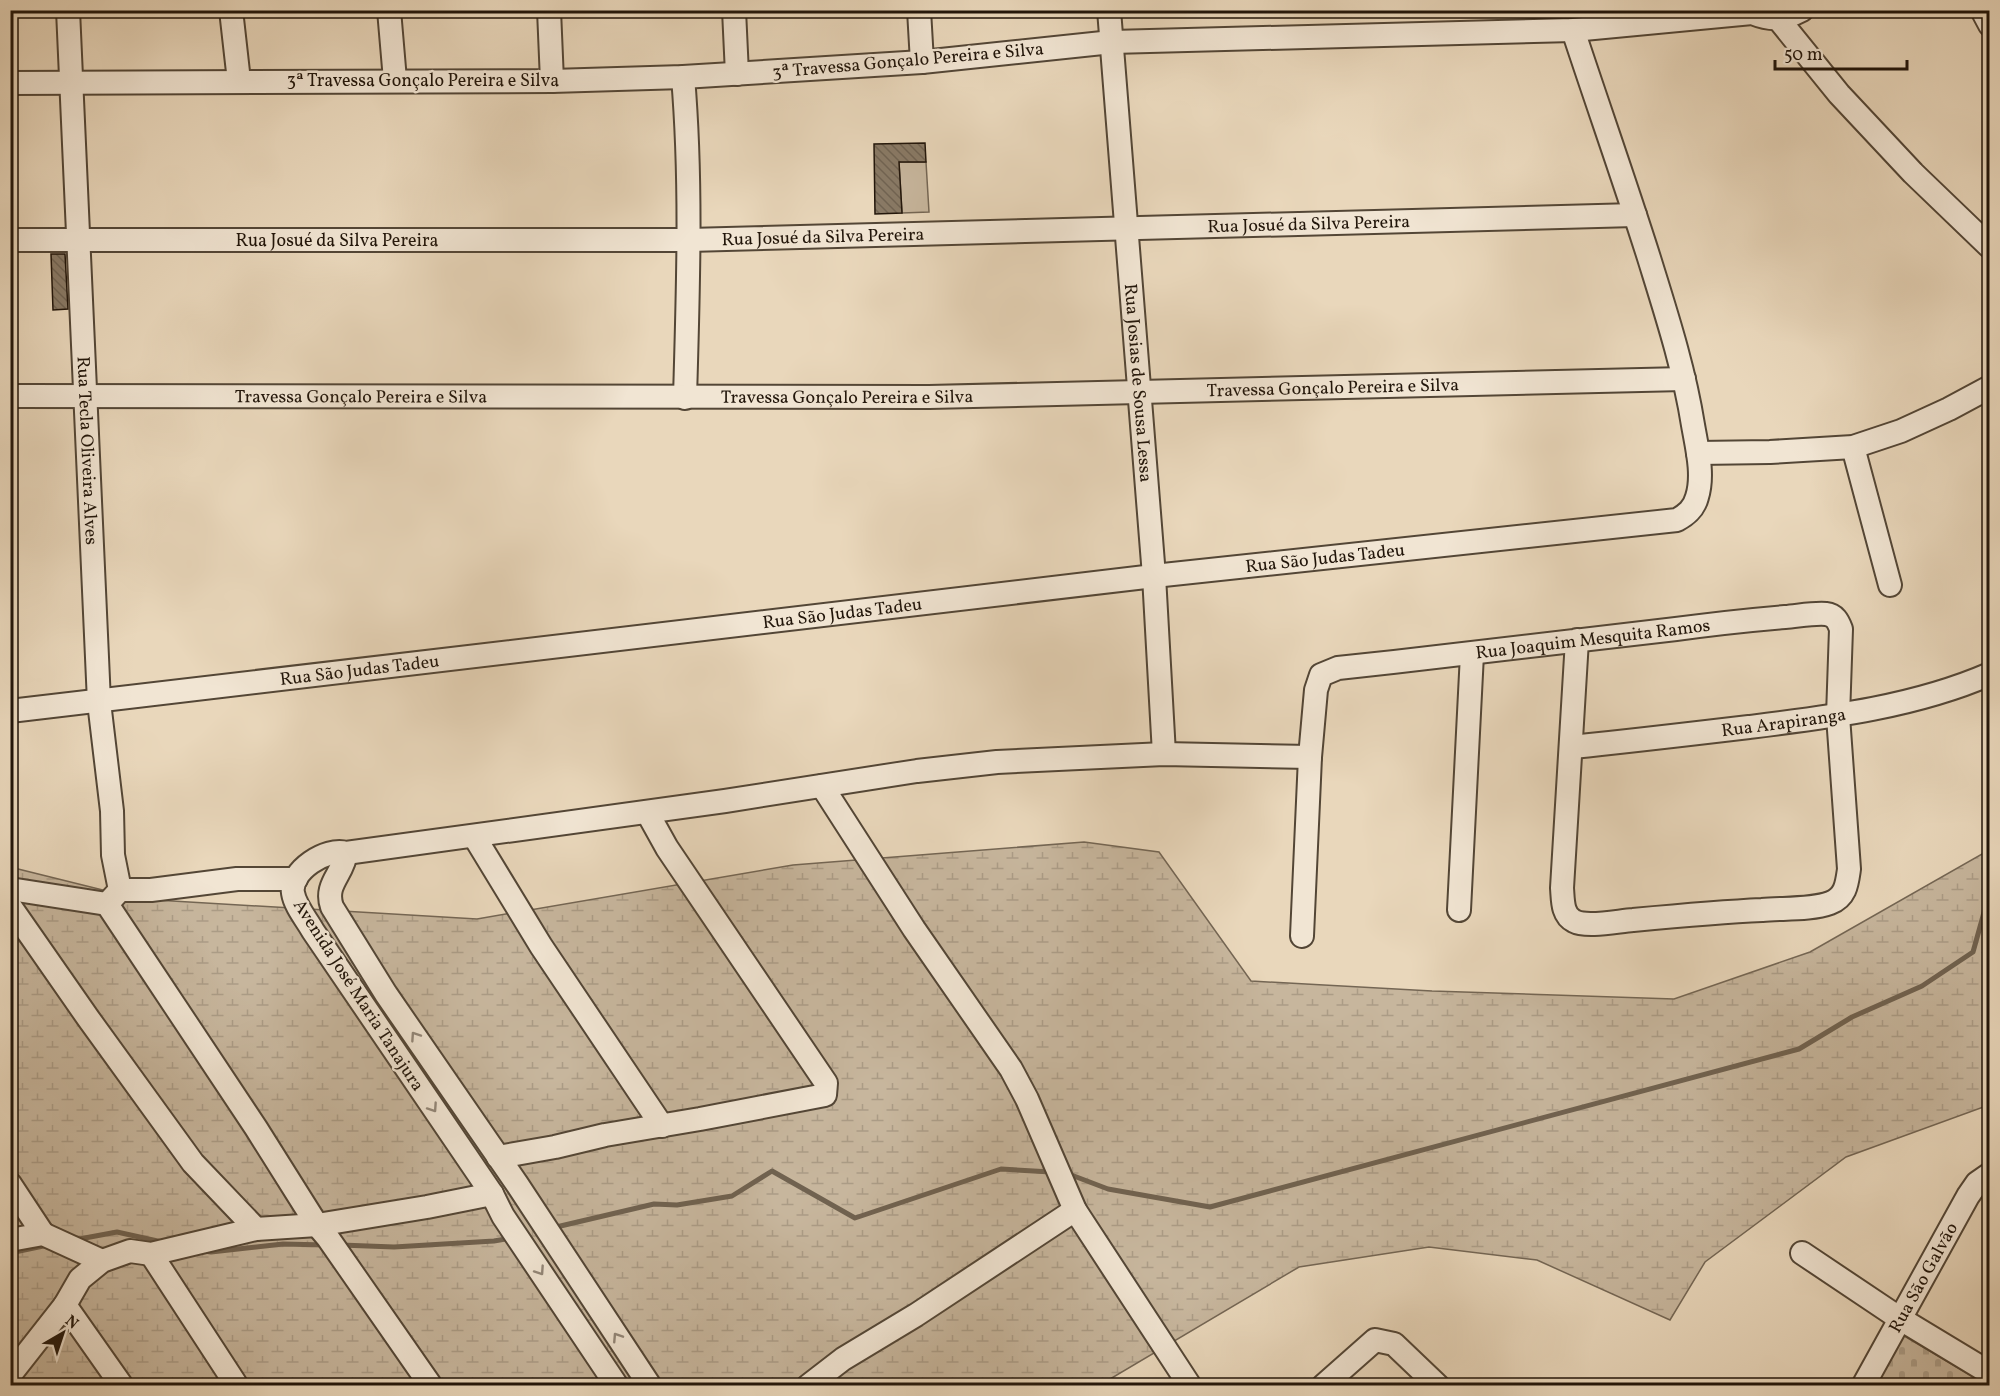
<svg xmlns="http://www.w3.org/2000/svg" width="2000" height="1396" viewBox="0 0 2000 1396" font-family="Vollkorn,serif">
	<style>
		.wetland { fill: url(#wetland-marsh); stroke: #746654; stroke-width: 1.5 }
		.cemetery { fill: url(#cemetery-stones); stroke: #746654; stroke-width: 1.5 }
		.garden { fill: #c7b69d; stroke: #746654; stroke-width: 1.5 }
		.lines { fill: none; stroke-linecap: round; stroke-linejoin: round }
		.stream { stroke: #706250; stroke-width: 5 }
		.building { fill: url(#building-back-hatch); stroke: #21150a; stroke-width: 1.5 }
		.minor-casing { stroke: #534636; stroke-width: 26 }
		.minor { stroke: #f1e5d3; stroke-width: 22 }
		.oneway { stroke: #938779 }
		.labels { text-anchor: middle; stroke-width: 5; stroke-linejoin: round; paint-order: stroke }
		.street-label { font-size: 18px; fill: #21150a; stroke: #f1e5d3 }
	</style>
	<defs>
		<pattern id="wetland-marsh" width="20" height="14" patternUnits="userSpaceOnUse" patternTransform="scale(1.5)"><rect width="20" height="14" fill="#c7b69d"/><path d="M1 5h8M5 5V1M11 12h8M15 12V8" fill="none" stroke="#ab9c86"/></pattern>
		<pattern id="cemetery-stones" width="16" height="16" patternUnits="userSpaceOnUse" patternTransform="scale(1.5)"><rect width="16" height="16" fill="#c7b69d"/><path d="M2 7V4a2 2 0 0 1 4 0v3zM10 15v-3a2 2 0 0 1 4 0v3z" fill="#ab9c86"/></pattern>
		<pattern id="building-back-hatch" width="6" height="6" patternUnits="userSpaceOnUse" patternTransform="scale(1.5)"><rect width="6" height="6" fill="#897a66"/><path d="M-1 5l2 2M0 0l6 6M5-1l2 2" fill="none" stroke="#706352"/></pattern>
	</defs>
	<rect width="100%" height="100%" fill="#e9d7bb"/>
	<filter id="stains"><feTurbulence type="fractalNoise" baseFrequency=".00333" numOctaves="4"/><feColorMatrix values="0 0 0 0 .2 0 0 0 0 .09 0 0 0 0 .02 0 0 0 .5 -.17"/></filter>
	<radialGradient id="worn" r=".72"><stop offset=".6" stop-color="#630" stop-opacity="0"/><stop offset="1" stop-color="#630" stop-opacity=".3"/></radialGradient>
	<!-- wetland -->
	<path class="wetland" d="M1084,842L1159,852L1251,981L1432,991L1674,999L1810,952L1989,850V1105L1846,1157L1705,1262L1670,1320L1537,1260L1429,1247L1299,1267L1100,1385H11L10,867L139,899L477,919L793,865Z"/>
	<!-- cemetery -->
	<path class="cemetery" d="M1901,1334L1987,1385L1872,1386Z"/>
	<!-- garden -->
	<path class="garden" d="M899,162H926L929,212L902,213Z"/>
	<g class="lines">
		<!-- stream -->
		<path class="stream" d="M1066,1173L1108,1189L1210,1207L1799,1049L1852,1017L1922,986L1973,952L1990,891
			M552,1228L654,1204L677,1205L732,1196L772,1171L855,1218L1001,1169L1051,1172
			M74,1240L117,1232L162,1242
			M341,1245L394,1247L494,1241L511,1238
			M204,1251L211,1252L283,1244L326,1245
			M10,1253L48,1245"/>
	</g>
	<!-- building -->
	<path class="building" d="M925,143L926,162H899L902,213L875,214L874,144Z
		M51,254H65L68,309L53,310Z"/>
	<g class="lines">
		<defs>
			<g id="minor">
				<path id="s1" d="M68,10L99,702L112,811L113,855L120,890"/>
				<path d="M231,10L239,81"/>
				<path d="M389,10L395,80"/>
				<path d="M549,10L552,81"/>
				<path d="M734,10L737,74"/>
				<path d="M919,10L922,62"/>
				<path id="s2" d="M1109,10L1154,576L1164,754"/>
				<path d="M1771,10L1839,94L1913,173L1990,247"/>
				<path d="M1982,10L1990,25"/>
				<path d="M683,77C692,184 688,291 685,398"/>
				<path d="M10,83L552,81L683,77L922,62L1112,42L1573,30L1752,13C1772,21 1783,20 1802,10"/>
				<path id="s3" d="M10,240H689L1635,215"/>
				<path id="s4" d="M10,396L929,397L1684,379"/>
				<path d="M1853,447L1890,585"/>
				<path d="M1698,453L1770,452L1853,447L1901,431L1949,409L1990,387"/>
				<path id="s5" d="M10,711L1154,576L1677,520C1686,515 1694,509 1697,497C1704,475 1697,448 1693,425C1684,368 1666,313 1649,258C1625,182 1598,106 1573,30"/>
				<path id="s6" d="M1572,747C1631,741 1690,734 1749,727C1830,717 1914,707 1990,674"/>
				<path d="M822,786L914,929L1011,1069L1027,1099L1075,1210L1190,1386"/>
				<path d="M474,836L541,946L662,1126"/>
				<path d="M346,853C343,875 324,884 332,907L386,994L517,1184L650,1386"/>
				<path d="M10,889L107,904L120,890H151L237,879H296"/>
				<path d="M107,904L256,1128L317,1225L328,1238L431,1386"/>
				<path d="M10,906L88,1018L193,1163L256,1229"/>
				<path d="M1459,910L1472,654"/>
				<path id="s7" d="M1302,936L1310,757L1316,690L1321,675L1338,668C1451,656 1564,642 1676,629C1713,624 1749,620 1785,617C1798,616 1813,613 1826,614C1835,615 1838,621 1841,629L1838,716L1849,869C1847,883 1846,897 1830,903C1811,910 1782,908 1762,910C1719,912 1676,916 1633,920C1618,921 1587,928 1574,921C1562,915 1563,900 1562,888L1577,640"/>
				<path d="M498,1157L555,1147L605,1135L700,1119L825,1095L826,1083L667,848L647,812"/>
				<path d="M10,1184L43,1234"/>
				<path d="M10,1240L43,1234L102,1261"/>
				<path d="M1802,1253L1899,1318L1990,1373"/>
				<path d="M151,1254L237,1386"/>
				<path d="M65,1305L122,1386"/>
				<path d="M10,1375L65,1305L80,1279L102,1261L130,1251L151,1254L256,1229L317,1225L427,1207L492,1194"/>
				<path d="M617,1386L503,1216L492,1194L313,931C307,920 295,906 293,893C289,871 327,847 346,853L725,801L917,771L997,762L1164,754L1310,757"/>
				<path d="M808,1386L843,1359L916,1315L1075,1210"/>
				<path d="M1323,1386L1375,1340L1394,1344L1438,1386"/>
				<path id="s8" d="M1863,1386L1968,1196L1977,1183L1990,1174"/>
			</g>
		</defs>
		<!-- minor casing -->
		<use href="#minor" class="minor-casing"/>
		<!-- minor -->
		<use href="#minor" class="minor"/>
	</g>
	<!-- one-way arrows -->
	<defs><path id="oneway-chevron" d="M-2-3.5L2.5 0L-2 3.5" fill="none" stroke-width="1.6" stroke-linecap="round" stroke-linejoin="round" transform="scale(1.5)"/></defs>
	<g class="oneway">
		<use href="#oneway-chevron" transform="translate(415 1036) rotate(-124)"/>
		<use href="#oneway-chevron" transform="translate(433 1108) rotate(56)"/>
		<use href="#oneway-chevron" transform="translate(540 1271) rotate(56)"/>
		<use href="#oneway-chevron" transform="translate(617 1337) rotate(-123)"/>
	</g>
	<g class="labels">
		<!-- street labels -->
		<g class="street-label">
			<text transform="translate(908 60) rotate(-5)" y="6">3ª Travessa Gonçalo Pereira e Silva</text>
			<text x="423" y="86">3ª Travessa Gonçalo Pereira e Silva</text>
			<text dy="6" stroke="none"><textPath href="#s3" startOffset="1299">Rua Josué da Silva Pereira</textPath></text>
			<text dy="6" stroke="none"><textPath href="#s3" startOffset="813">Rua Josué da Silva Pereira</textPath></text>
			<text dy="6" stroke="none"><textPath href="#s3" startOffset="327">Rua Josué da Silva Pereira</textPath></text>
			<text dy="6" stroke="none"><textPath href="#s2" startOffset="374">Rua Josias de Sousa Lessa</textPath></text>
			<text dy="6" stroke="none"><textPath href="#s4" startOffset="1323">Travessa Gonçalo Pereira e Silva</textPath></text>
			<text dy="6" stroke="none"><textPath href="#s4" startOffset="351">Travessa Gonçalo Pereira e Silva</textPath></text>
			<text dy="6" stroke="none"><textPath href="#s4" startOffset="837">Travessa Gonçalo Pereira e Silva</textPath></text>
			<text dy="6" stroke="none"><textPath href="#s1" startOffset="441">Rua Tecla Oliveira Alves</textPath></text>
			<text dy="6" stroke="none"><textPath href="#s5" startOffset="1324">Rua São Judas Tadeu</textPath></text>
			<text dy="6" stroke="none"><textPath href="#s5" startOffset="838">Rua São Judas Tadeu</textPath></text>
			<text dy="6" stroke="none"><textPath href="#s7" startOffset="537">Rua Joaquim Mesquita Ramos</textPath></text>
			<text dy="6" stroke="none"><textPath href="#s5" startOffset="352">Rua São Judas Tadeu</textPath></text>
			<text dy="6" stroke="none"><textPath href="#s6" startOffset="213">Rua Arapiranga</textPath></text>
			<text transform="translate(359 995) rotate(57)" y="6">Avenida José Maria Tanajura</text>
			<text dy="6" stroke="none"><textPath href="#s8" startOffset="124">Rua São Galvão</textPath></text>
		</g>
	</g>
	<!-- margin -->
	<rect width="2000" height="1396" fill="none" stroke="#e9d7bb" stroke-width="36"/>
	<rect x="12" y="12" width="1976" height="1372" fill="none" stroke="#21150a" stroke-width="3"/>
	<rect x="18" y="18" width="1964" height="1360" fill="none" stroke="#21150a" stroke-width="1.5"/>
	<!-- north arrow -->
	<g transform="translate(63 1333) rotate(39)" stroke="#f1e5d3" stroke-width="4.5" paint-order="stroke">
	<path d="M0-4.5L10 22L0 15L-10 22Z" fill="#21150a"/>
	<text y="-9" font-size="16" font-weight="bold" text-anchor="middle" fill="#21150a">N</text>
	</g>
	<!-- scale -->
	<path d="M1775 60v9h132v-9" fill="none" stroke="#21150a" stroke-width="3"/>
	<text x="1784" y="60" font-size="18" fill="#21150a" stroke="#f1e5d3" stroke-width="4.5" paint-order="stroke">50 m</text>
	<rect width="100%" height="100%" filter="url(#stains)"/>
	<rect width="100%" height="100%" fill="url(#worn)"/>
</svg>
